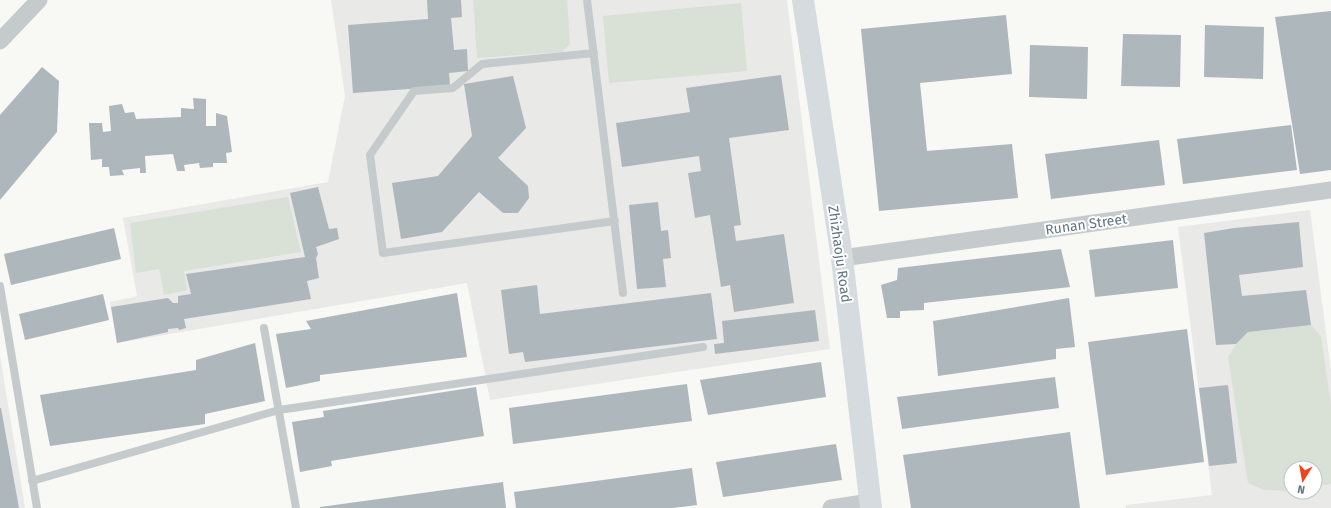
<svg xmlns="http://www.w3.org/2000/svg" width="1331" height="508" viewBox="0 0 1331 508" font-family="'Fira Sans',sans-serif">
	<style>
		.built { fill: #e9e9e8; fill-rule: evenodd }
		.green { fill: #d9e0d5 }
		.building { fill: #adb7bc }
		.lines { fill: none; stroke-linecap: round; stroke-linejoin: round }
		.lane { stroke: #c5cacd; stroke-width: 8 }
		.street { stroke: #c5cacd; stroke-width: 17 }
		.secondary { stroke: #d5dbde; stroke-width: 22 }
		.labels { text-anchor: middle; stroke-width: 4; stroke-linejoin: round; paint-order: stroke }
		.street-label { font-size: 14px; fill: #607582; stroke: #fff }
	</style>
	<rect width="100%" height="100%" fill="#f8f8f4"/>
	<!-- built -->
	<path class="built" d="M331,0H787L830,349L490,400L467,283L117,343L110,302L137,296L123,218L328,182L345,96Z
		M1310,210L1331,371V508H1126V505L1212,495L1178,227ZM1291,468H1315V492H1291Z
		M0,356L25,508H0Z"/>
	<!-- green -->
	<path class="green" d="M473,0H567L570,44L562,52L477,58Z
		M741,3L747,71L609,83L603,16Z
		M288,197L301,252L184,271L187,290L164,295L159,269L136,273L130,223Z
		M1311,325L1321,336L1331,405V483L1330,484L1315,487V468H1291V491L1264,490L1248,483L1228,357L1236,344L1248,332Z"/>
	<!-- building -->
	<path class="building" d="M427,0H461L462,17L451,18L454,50L467,49L468,71L449,73L450,86L353,93L348,25L428,19Z
		M1331,11V170L1300,174L1275,17Z
		M1006,15L1012,74L920,83L927,151L1012,144L1018,198L879,211L861,29Z
		M1205,25L1264,27L1263,79L1204,77Z
		M1123,34L1181,35L1180,87L1121,86Z
		M1030,45L1088,47L1087,99L1029,97Z
		M42,67L59,81L57,132L0,200V115Z
		M781,75L789,130L729,138L741,225L734,226L736,241L784,234L794,303L734,312L730,285L721,287L710,215L695,218L688,173L701,171L699,156L622,167L616,123L690,112L686,88Z
		M513,76L526,128L498,158L528,186L529,198L518,213H503L479,192L442,232L401,239L392,183L438,176L472,136L464,84Z
		M193,98L206,99V126H216V113L227,116L232,152L226,153L227,163H213V167L200,168L199,163L184,165L185,171H177L173,154L145,156L146,173H140V168L122,170L124,175L110,176L109,167H102V159L91,160L89,123H102L103,132L111,131L109,106L122,104L125,113L134,112L136,119L181,117V108L194,109Z
		M1291,125L1297,170L1183,184L1177,139Z
		M1159,140L1165,185L1051,199L1045,154Z
		M318,187L329,229L337,228L339,239L316,247L318,254L316,258L319,278L307,281L311,299L184,319L186,328L179,330L178,328L168,329V332L117,343L111,307L168,298L173,303H178V296L191,294L186,274L305,257L290,193Z
		M658,202L661,231L668,230L671,258L663,259L666,287L637,289L629,205Z
		M1299,222L1303,267L1239,275L1242,296L1306,290L1311,325L1248,332L1236,344L1216,345L1204,233L1234,228Z
		M114,228L121,259L11,285L4,254Z
		M1173,240L1178,288L1095,297L1089,250Z
		M1061,249L1070,287L924,303V310L900,311V318H887L881,285L897,280L898,268Z
		M537,285L540,314L711,293L717,339L525,362L523,352L509,354L501,290Z
		M457,293L467,357L320,375V381L286,388L276,334L311,329L306,321Z
		M103,294L109,320L25,340L19,314Z
		M1069,298L1075,347L1056,349V359L938,376L933,321Z
		M815,310L819,341L715,354L714,344L724,343L722,321Z
		M1187,329L1204,462L1106,475L1088,342Z
		M255,343L265,401L205,414V424L50,446L40,395L196,370V360Z
		M821,362L826,397L708,415L700,380Z
		M1055,377L1059,408L902,429L897,397Z
		M687,384L692,421L513,444L509,408Z
		M1228,385L1237,463L1209,466L1199,388Z
		M476,387L484,436L331,461L332,466L300,472L292,422L324,417L323,411Z
		M0,408H1L19,508H0Z
		M1070,432L1080,508H911L903,455Z
		M836,444L842,480L723,497L716,462Z
		M692,468L697,505L673,508H516L514,492Z
		M503,482L506,508H320V507Z"/>
	<g class="lines">
		<!-- lane -->
		<path class="lane" d="M587,0L623,293
			M594,53L482,64L453,88L414,91L370,155L383,253L615,221
			M0,286L37,508
			M264,328L296,508
			M32,481L279,410L703,347"/>
		<!-- street -->
		<path class="street" d="M0,41L39,0
			M842,258L1331,190
			M831,508L870,502"/>
		<!-- secondary -->
		<path class="secondary" d="M803,0L842,258L871,508"/>
	</g>
	<g class="labels">
		<!-- street labels -->
		<g class="street-label">
			<text transform="translate(1086 224) rotate(-8)" y="5">Runan Street</text>
			<text transform="translate(840 254) rotate(82)" y="5">Zhizhaoju Road</text>
		</g>
	</g>
	<!-- north arrow -->
	<g transform="translate(1303 480) rotate(191)"><circle r="19" fill="#ffffff" stroke="#bfc8cd"/>
	<path d="M0-3L7 15L0 10L-7 15Z" fill="#f1431b"/>
	<text y="-6" font-size="11" font-weight="bold" text-anchor="middle" fill="#607582">N</text>
	</g>
</svg>
